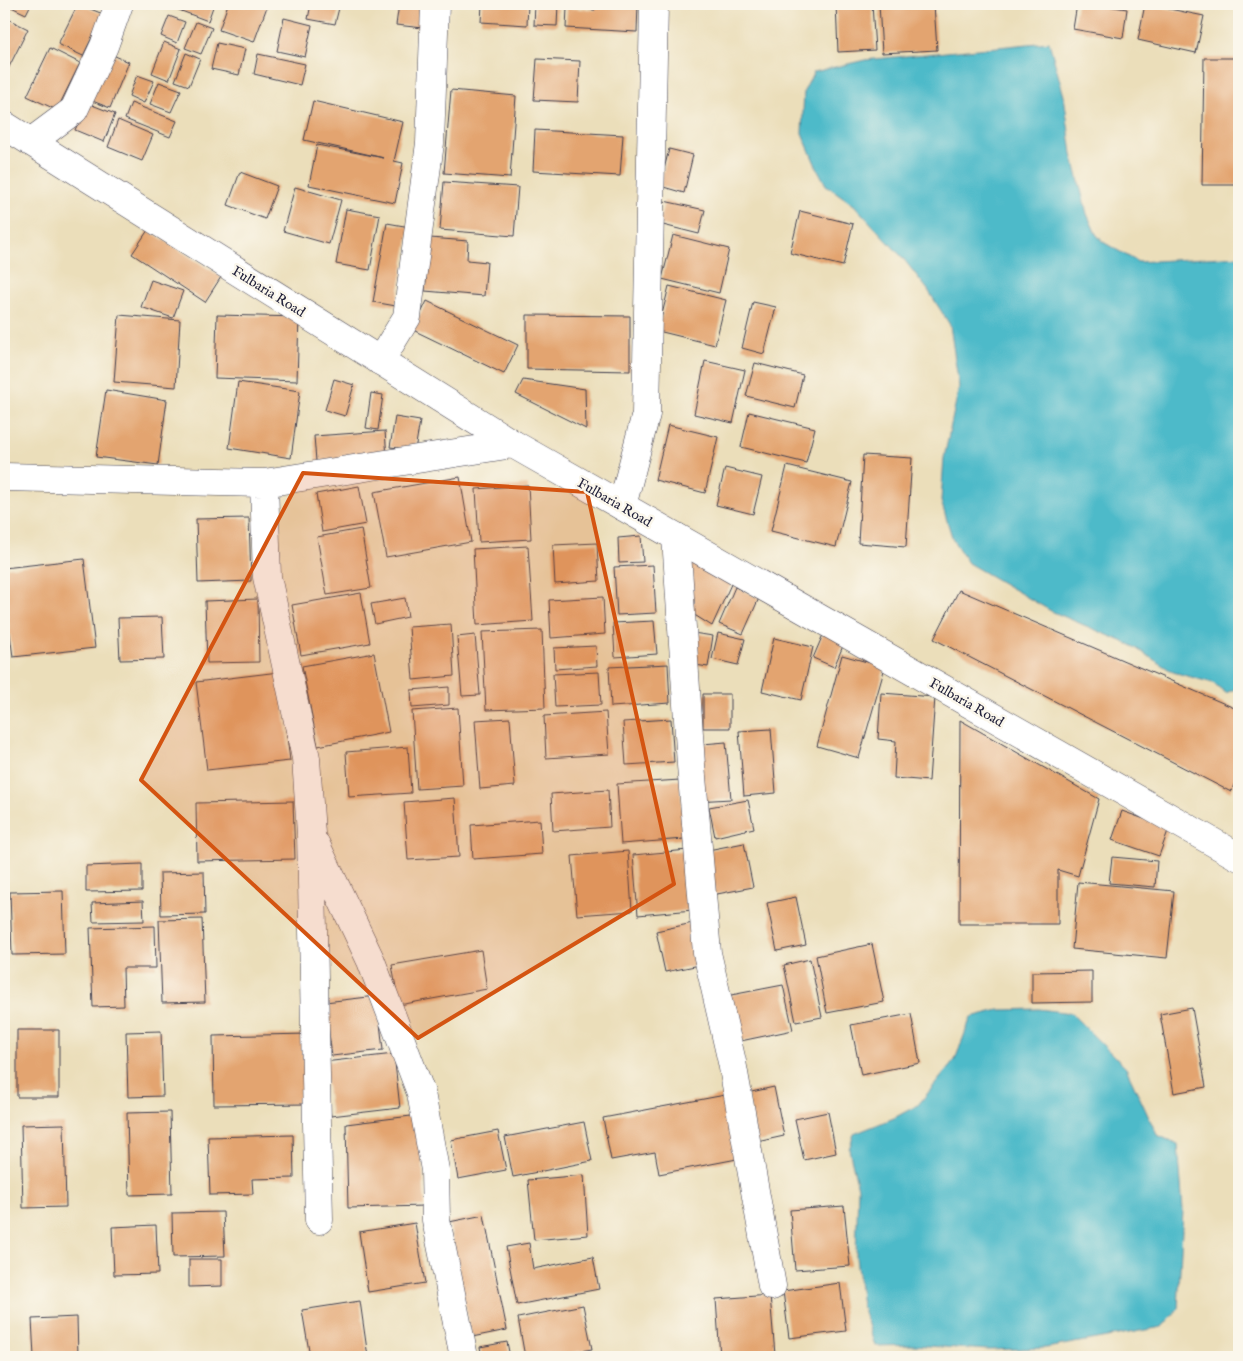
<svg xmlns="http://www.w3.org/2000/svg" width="1243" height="1361" viewBox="0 0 1243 1361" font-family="'IM FELL English',serif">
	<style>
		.water { fill: #4ebac9; stroke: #386e82 }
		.building { fill: #e3a470 }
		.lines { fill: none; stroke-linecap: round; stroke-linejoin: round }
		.minor-casing { stroke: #403e4e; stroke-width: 29 }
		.major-casing { stroke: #403e4e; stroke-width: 29 }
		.minor { stroke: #fff; stroke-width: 28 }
		.major { stroke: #fff; stroke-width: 28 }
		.marked { fill: #d45411; fill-opacity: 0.2; stroke: #d45411; stroke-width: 4; stroke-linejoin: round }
		.labels { text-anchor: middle; stroke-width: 5; stroke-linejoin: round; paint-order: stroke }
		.street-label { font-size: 14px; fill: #22223b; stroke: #fbf7ec }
	</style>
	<rect width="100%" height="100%" fill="#fbf7ec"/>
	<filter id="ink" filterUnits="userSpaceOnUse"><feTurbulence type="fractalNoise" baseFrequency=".02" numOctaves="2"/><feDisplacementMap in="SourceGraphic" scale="10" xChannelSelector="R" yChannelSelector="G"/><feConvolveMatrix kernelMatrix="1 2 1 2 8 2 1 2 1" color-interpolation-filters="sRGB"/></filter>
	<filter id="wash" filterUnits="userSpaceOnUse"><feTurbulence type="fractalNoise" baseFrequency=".0096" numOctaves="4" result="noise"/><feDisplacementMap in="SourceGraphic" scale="20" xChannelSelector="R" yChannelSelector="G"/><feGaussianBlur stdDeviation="1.12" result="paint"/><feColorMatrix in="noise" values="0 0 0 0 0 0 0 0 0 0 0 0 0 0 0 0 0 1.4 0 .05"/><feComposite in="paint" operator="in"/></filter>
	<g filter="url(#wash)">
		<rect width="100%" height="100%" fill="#ebdeba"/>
		<!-- water -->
		<path class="water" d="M1049,42L1064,96L1072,154L1087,214L1096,234L1103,242L1138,262L1239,256V687L1226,693L1213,683L1173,672L1131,645L1051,611L968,563L953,540L941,501L944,458L959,387L950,325L928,290L902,257L854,205L826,185L816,166L802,133L804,91L814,72L865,60Z
			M1039,1009L1071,1013L1126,1068L1157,1135L1178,1144L1183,1210L1178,1309L1162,1327L1046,1348L989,1350L913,1345L875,1346L862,1306L856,1257L858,1188L849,1149L854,1134L894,1118L918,1105L955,1060L971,1017L999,1010Z"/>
		<g id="blocks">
			<!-- building -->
			<path class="building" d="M5,4H31L26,14Z
				M78,4L103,14L83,56L58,44Z
				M163,4H214L208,21Z
				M228,4H268L254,42L219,30Z
				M311,4H340L335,24L308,19Z
				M399,4H426L423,28L396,25Z
				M482,4H528L527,25L481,22Z
				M535,4H558L557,26L534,25Z
				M595,4H638L637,32L566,28L567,8L595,10Z
				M836,4H872L875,50L838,52Z
				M879,4H934L937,50L882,53Z
				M1077,4H1094L1127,9L1123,38L1073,29Z
				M1145,4L1204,16L1196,53L1138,40Z
				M169,16L185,22L177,43L161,36Z
				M4,17L28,29L4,77Z
				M284,18L312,25L305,57L277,51Z
				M196,22L212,28L201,54L185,48Z
				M164,42L181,49L169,80L152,73Z
				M217,43L245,49L239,75L211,69Z
				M50,48L80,63L57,110L27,96Z
				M108,53L129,62L110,108L90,100Z
				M186,53L200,59L189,86L175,81Z
				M258,54L305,64L300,85L254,74Z
				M1204,58H1239V185H1202Z
				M537,59L580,61L578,102L534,100Z
				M137,75L154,81L144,103L129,96Z
				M159,82L181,90L171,112L150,104Z
				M451,90L516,96L510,178L444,173Z
				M313,101L403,122L394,161L403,163L395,203L309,185L317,145L384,158L304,140Z
				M87,103L115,114L104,142L75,130Z
				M131,103L177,121L170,137L125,119Z
				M118,120L153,135L142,161L108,147Z
				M535,130L623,135L620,176L533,171Z
				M669,149L693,155L684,193L660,186Z
				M240,172L277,186L265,219L228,205Z
				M444,182L518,187L514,236L440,230Z
				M295,187L341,200L329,244L283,231Z
				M664,201L705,210L699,234L659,224Z
				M346,209L380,215L370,270L336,264Z
				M800,211L853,224L843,266L790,253Z
				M387,223L410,227L396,306L373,302Z
				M148,230L221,277L205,302L132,254Z
				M673,235L729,249L719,293L662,279Z
				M430,238L468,241L467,260L487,262L484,296L425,291Z
				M151,280L183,291L173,318L141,307Z
				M669,286L726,300L715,345L658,331Z
				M427,301L518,345L504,374L413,330Z
				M753,302L776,307L764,354L742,348Z
				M119,315L180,320L176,387L114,382Z
				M217,315L299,317L297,381L215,378Z
				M527,315L630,316V371L527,369Z
				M705,361L745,370L733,423L694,414Z
				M755,363L803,375L795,408L746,396Z
				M334,379L354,385L345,416L325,410Z
				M523,380L585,389L586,429L516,394Z
				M238,382L300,391L291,458L229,448Z
				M106,390L167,400L158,465L96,457Z
				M371,393L383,395L378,430L366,428Z
				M749,412L815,428L806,463L741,447Z
				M395,417L420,421L415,450L390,447Z
				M668,425L718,437L705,493L655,480Z
				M385,431L387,457L316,461L314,436Z
				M863,455L912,458L906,547L858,543Z
				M787,466L852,482L836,547L771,531Z
				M725,468L762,477L753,514L716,505Z
				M460,477L471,542L386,557L374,492Z
				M528,485L531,539L479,542L476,489Z
				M359,486L366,524L322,532L316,494Z
				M249,518L251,581L198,583L196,519Z
				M361,529L371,588L327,595L317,537Z
				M641,536L643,562L619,563L618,538Z
				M597,543L599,581L555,584L553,545Z
				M528,546L533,621L477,625L473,549Z
				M681,553L732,582L712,626L685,609Z
				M84,559L95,648L13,657L4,589V568Z
				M653,565L656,613L617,615L614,567Z
				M735,587L759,598L743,634L719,624Z
				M959,590L1239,710V773L1231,792L934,639Z
				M361,593L370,643L301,655L292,605Z
				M603,597L605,634L551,638L549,600Z
				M405,598L408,617L375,624L371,604Z
				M258,599L259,662L207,663L205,601Z
				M162,617L164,659L120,660L118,618Z
				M654,621L657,654L615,657L613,623Z
				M451,624L454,676L413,680L409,627Z
				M542,630L545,708L486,710L482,632Z
				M825,630L846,639L834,667L813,658Z
				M693,633L713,636L708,667L689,664Z
				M718,633L745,639L738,665L712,659Z
				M475,635L480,695L462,696L457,637Z
				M774,638L813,647L801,700L762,691Z
				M596,646L597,666L555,669L554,648Z
				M374,653L389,732L318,746L302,666Z
				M842,655L885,667L859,758L817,746Z
				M668,664L670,703L611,707L609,667Z
				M279,672L290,761L207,770L196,682Z
				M599,672L601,705L555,707L553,674Z
				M449,687V705L412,708L411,690Z
				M881,693L935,697L929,781L894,778L896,741L878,739Z
				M703,694H730V728H703Z
				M458,708L463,786L417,789L412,711Z
				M606,712L609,754L546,758L544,716Z
				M510,718L515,786L480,789L475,720Z
				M671,719L674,762L626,765L623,722Z
				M960,720L1099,799L1078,876L1058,870V924H959Z
				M771,729L776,793L744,796L739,731Z
				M726,742L731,799L696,801L691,745Z
				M408,747L411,793L349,797L346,752Z
				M680,780L684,839L621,844L617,784Z
				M608,790L610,827L553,831L551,794Z
				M455,798L459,857L408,860L404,802Z
				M748,800L754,828L715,837L709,807Z
				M293,801L295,859L197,861L196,803Z
				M1122,811L1169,828L1159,856L1112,840Z
				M540,820L542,854L473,859L471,825Z
				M744,843L753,887L712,895L703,851Z
				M688,850L693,910L638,915L633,855Z
				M628,851L632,911L577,915L572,856Z
				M1112,857L1157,861L1155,887L1109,883Z
				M142,864V891L86,892V866Z
				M204,872L205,914L161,915L160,873Z
				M1078,882L1174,891L1167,958L1072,949Z
				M63,891L65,954L12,955L10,892Z
				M796,897L806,945L777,951L767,903Z
				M143,901L144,921L93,922L92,903Z
				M202,919L205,1002L162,1003L159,920Z
				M702,921L710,963L665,972L656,931Z
				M155,926L156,968H123L124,1006L93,1007L90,928Z
				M872,944L884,1002L827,1013L816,956Z
				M481,950L487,989L399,1005L392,965Z
				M810,959L822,1017L796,1022L784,965Z
				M1092,971V1002L1032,1003V972Z
				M783,985L793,1030L736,1042L726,996Z
				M377,996L383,1050L332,1056L325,1002Z
				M1192,1008L1206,1087L1174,1093L1160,1014Z
				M911,1014L920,1063L861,1075L851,1025Z
				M17,1030H59V1097H17Z
				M161,1031L163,1096L128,1097L126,1032Z
				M308,1034L309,1104L214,1105L213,1036Z
				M4,1038H6V1106H4Z
				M394,1054L400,1108L331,1116L324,1062Z
				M774,1087L784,1136L757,1142L747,1093Z
				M725,1095L737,1159L659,1174L655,1152L611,1160L603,1118Z
				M170,1112L172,1194L129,1195L127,1113Z
				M828,1112L836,1153L804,1160L795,1119Z
				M419,1115L425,1206L348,1208L346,1124Z
				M584,1122L592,1161L513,1177L505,1137Z
				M64,1124L66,1207L23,1208L21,1125Z
				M498,1131L506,1170L458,1179L451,1140Z
				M293,1135L294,1178L252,1179L253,1194L210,1195L208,1137Z
				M584,1175L588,1235L534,1240L528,1180Z
				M844,1206L850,1266L795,1270L790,1210Z
				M223,1212L225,1256L173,1257L172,1213Z
				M484,1215L507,1330L472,1337L449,1222Z
				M415,1223L425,1283L368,1292L359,1232Z
				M156,1225L158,1274L114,1275L112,1227Z
				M529,1243L533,1269L593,1257L599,1289L517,1305L506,1247Z
				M189,1259H222V1286L189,1287Z
				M840,1283L846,1331L789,1338L783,1291Z
				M770,1295L775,1355L720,1357L716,1299Z
				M360,1301L368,1357H310L302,1310Z
				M583,1305L592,1349L548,1357H525L518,1318Z
				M77,1317L78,1357H34L32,1319Z
				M507,1342L510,1357H482L480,1347Z"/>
		</g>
	</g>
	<g filter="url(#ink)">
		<use href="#blocks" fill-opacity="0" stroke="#403e4e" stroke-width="1"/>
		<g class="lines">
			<defs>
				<path id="minor" d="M31,142L74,110L104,46L119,4
					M380,361L407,317L430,143L435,4
					M4,477L264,483L513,444
					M264,483L267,577L306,758L311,834L319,1220
					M622,506L646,414L654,4
					M676,537L691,765L707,953L732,1062L772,1286
					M316,845L371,961L421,1093L435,1170L436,1220L464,1357"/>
				<path id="major" d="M4,125L513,444L1239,857"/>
			</defs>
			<!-- minor casing -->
			<use href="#minor" class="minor-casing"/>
			<!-- major casing -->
			<use href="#major" class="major-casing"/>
			<!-- minor -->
			<use href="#minor" class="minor"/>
			<!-- major -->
			<use href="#major" class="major"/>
		</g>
	</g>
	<!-- marked area -->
	<path class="marked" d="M303,473L587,492L674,884L418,1038L141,780Z"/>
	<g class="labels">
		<!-- street labels -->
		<g class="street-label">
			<text transform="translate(269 291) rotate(32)" y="5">Fulbaria Road</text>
			<text transform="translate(615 502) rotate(30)" y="5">Fulbaria Road</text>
			<text transform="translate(967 702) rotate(30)" y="5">Fulbaria Road</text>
		</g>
	</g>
	<!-- margin -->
	<rect width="1243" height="1361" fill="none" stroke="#fbf7ec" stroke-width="20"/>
</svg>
